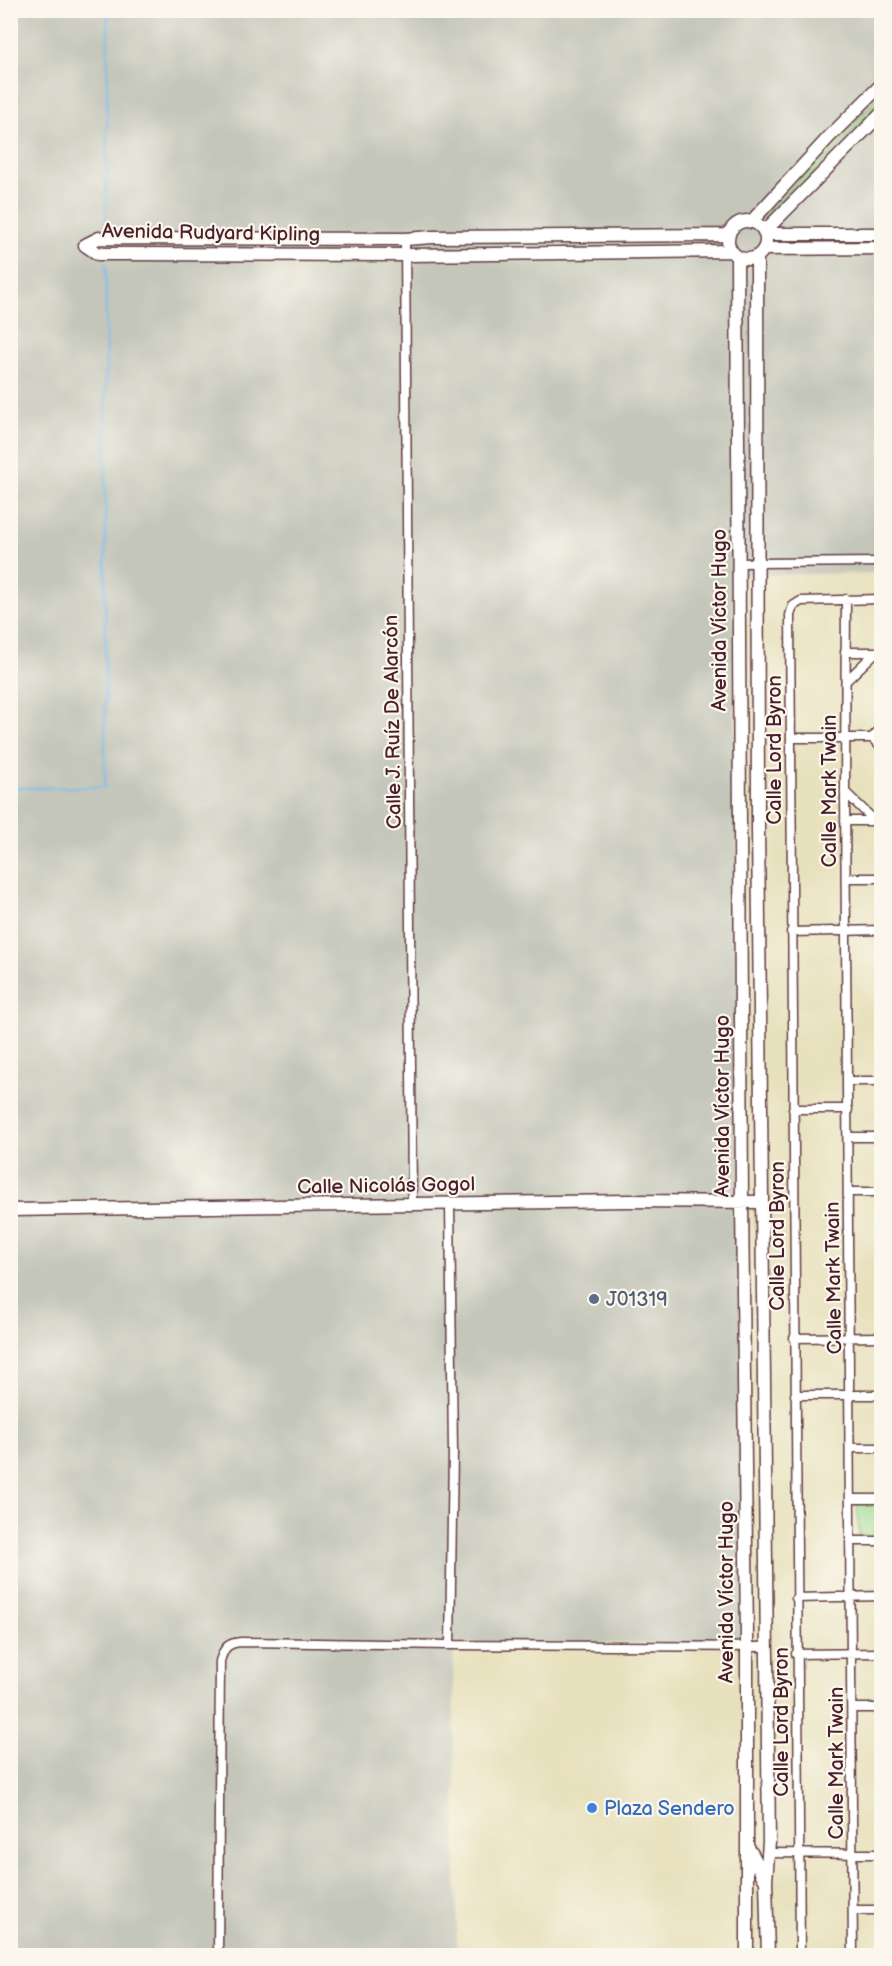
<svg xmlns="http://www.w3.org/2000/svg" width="892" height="1966" viewBox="0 0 892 1966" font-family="'Balsamiq Sans',sans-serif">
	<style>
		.industrial { fill: #c4c6b9 }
		.green { fill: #9ddc92; stroke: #747e5e; stroke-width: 1.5 }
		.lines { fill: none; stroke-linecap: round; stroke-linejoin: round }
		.stream { stroke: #7abcef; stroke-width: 2 }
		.street-casing { stroke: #623c41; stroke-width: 11 }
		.secondary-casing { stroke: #623c41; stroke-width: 15 }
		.street { stroke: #fff; stroke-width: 8 }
		.secondary { stroke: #fff; stroke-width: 12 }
		.service-dot { fill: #5c6f8a; stroke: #fbf7ec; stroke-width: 2 }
		.shop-dot { fill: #3f7fe0; stroke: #fbf7ec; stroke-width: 2 }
		.labels { text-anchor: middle; stroke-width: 4.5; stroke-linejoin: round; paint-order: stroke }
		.street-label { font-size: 20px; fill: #4a1f2b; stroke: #fbf7ec }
		.service-label { font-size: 20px; fill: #4e5e75; stroke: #fbf7ec; text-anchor: start }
		.shop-label { font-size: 20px; fill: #366cbe; stroke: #fbf7ec; text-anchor: start }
	</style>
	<rect width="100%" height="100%" fill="#fbf7ec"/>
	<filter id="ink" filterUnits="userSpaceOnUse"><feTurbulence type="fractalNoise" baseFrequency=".0167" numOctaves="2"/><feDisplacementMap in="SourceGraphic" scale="12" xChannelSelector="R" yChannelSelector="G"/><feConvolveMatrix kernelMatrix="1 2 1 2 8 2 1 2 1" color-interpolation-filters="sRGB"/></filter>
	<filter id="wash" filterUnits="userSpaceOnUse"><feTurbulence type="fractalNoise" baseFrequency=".008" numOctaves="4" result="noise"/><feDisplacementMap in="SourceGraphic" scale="24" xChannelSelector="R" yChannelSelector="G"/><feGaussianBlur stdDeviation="1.35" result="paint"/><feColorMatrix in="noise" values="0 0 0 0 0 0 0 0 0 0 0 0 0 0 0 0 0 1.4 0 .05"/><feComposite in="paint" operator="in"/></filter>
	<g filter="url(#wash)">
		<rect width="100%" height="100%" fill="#e8e1be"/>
		<!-- industrial -->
		<path class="industrial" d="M11,11H881V573L733,575L749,1643H453L457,1955L11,1956Z"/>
		<!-- green -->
		<path class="green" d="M881,95V102L768,220L763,217Z
			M857,1503H881V1536H859Z"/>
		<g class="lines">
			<!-- stream -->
			<path class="stream" d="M106,232L108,10
				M10,788L105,787L106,263"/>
		</g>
	</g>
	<g filter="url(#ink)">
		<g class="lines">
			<defs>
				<path id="street" d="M405,239L412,1204
					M740,563L882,562
					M846,599L845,792L853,1956
					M845,652H878
					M846,681L876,652
					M882,726L872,738L882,748
					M791,738H882
					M845,792L875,821
					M845,821H882
					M846,878H882
					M791,932L882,930
					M848,1081H882
					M793,1109H848
					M849,1137H882
					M848,1192H882
					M450,1204L453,1451L450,1645L766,1647
					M794,1338L882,1337
					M795,1395H882
					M850,1448H882
					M851,1499H882
					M851,1541H882
					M796,1598L882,1596
					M796,1654L882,1653
					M852,1708H882
					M768,1853L882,1854
					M853,1910H882
					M218,1956L220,1661C224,1648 227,1643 241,1642L450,1645
					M800,1956L790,615L793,606L801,601L882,599"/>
				<path id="secondary" d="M728 240a19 19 0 1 1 38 0a19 19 0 1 1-38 0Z
					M751,222L829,137L882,84
					M764,232L882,113
					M765,234H882
					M729,235L433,237L405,239L99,238L85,245L98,254H125L406,255L731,251
					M764,249L882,248
					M737,257L742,1202L747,1637V1956
					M757,257L758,829L769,1842L766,1881L768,1956
					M10,1210L628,1201L762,1202
					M747,1847C757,1858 758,1870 766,1881"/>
			</defs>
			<!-- street casing -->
			<use href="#street" class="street-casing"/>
			<!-- secondary casing -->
			<use href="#secondary" class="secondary-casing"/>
			<!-- street -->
			<use href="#street" class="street"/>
			<!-- secondary -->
			<use href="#secondary" class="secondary"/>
		</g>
	</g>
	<!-- markers -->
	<circle class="service-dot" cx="594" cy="1299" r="6"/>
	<circle class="shop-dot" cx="592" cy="1808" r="6"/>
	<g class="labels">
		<!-- street labels -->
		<g class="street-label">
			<text transform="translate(211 232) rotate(1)" y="7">Avenida Rudyard Kipling</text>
			<text transform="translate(719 620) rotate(-90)" y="7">Avenida Víctor Hugo</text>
			<text transform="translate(392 722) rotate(-91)" y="7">Calle J. Ruíz De Alarcón</text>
			<text transform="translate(774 750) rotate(-90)" y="7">Calle Lord Byron</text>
			<text transform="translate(829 791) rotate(-90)" y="7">Calle Mark Twain</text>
			<text transform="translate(722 1106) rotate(-90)" y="7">Avenida Víctor Hugo</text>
			<text transform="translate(386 1185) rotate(-1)" y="7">Calle Nicolás Gogol</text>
			<text transform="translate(777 1236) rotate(-90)" y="7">Calle Lord Byron</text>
			<text transform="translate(833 1278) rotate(-91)" y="7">Calle Mark Twain</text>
			<text transform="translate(726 1592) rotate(-90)" y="7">Avenida Víctor Hugo</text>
			<text transform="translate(781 1722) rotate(-90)" y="7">Calle Lord Byron</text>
			<text transform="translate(836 1763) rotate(-90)" y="7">Calle Mark Twain</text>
		</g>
		<!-- service labels -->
		<g class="service-label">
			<text x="606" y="1306">J01319</text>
		</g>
		<!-- shop labels -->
		<g class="shop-label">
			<text x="604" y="1815">Plaza Sendero</text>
		</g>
	</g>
	<!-- margin -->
	<rect width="892" height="1966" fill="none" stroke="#fbf7ec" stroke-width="36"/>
</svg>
